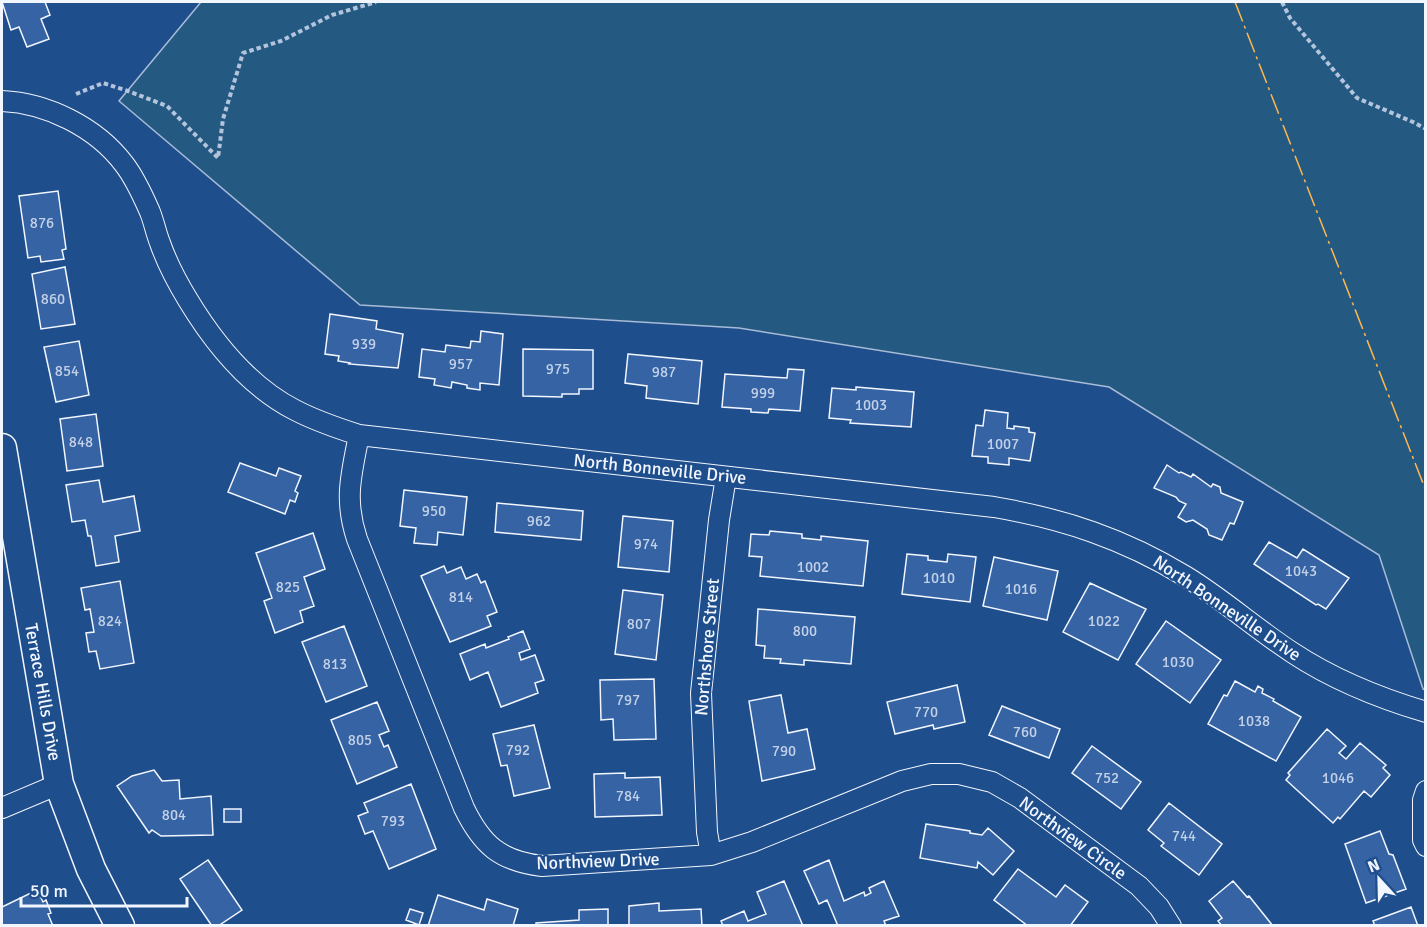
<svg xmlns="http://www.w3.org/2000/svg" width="1427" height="927" viewBox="0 0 1427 927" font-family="Signika,sans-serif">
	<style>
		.green { fill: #245a82; stroke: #a8bbd7; stroke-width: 1.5 }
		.building { fill: #3563a3; stroke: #f2f6ff; stroke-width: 1.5 }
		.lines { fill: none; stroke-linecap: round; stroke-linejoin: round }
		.street-casing { stroke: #f2f6ff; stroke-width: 22 }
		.secondary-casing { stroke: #f2f6ff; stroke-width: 31 }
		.path { stroke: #b3c4dc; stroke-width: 4; stroke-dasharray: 4.5 3; stroke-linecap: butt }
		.street { stroke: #1f4e8c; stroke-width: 20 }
		.secondary { stroke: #1f4e8c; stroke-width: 28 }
		.power { stroke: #ffb74d; stroke-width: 1.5; stroke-dasharray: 21 4.5 3 4.5; stroke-linecap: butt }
		.labels { text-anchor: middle; stroke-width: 4.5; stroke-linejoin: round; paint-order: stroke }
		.number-label { font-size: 15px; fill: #c3d1e8 }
		.street-label { font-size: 18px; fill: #f2f6ff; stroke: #1f4e8c }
	</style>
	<rect width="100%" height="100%" fill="#1f4e8c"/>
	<!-- green -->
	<path class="green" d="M201,2H1425V690L1423,689L1379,555L1109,387L739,328L360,305L119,101Z"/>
	<!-- building -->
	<path class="building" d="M2,2H45L50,15L41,19L49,39L27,47L19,27L11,30Z
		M58,191L66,249L62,250L64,259L41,262L40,256L28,258L19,196Z
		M65,267L75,324L41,329L32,274Z
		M330,314L377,321L376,329L403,334L398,368L349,364L350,363L338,361L339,356L325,354Z
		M481,331L503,334L499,385L480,383V390L467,388V385L452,382L451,388L434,385L435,379L419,377L422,349L445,352L446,345L470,348L471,341L480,342Z
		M79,341L89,395L56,402L44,347Z
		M523,349L593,350V389H579V394H562V397L523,396Z
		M628,354L702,361L698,404L646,398L647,386L625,383Z
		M788,369L804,370L800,411L769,409L768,413L751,412V409L722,407L725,374L787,378Z
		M856,387L914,392L911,427L850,423L851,420L829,418L832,388L856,390Z
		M985,410L1008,413L1007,428L1014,429V426L1029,428V432L1035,433L1030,461L1009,458V465L988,463V457L972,456L976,425L983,426Z
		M96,414L103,466L67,471L60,419Z
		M240,463L276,476L279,468L301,476L295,491L298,493L295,502L290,500L285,514L228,492Z
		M1167,465L1179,473L1181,472L1191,477L1193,474L1211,487L1213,484L1220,487L1221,493L1243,502L1234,524L1230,523L1222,540L1209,535L1207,529L1193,520L1186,522L1178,517L1186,504L1179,501L1176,497L1154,488Z
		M99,480L103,502L134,496L140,531L115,536L119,562L96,566L91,536H88L85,520L72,522L66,485Z
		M404,490L467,497L463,535L438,532L437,545L414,543L416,528L400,526Z
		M497,503L583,511L581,540L495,532Z
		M623,516L673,521L669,572L618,567Z
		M770,531L802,534V538L821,540V536L868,541L863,586L760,576L762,557L749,556L751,534L769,535Z
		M313,533L325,569L304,577L314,606L300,611L303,622L275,633L264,601L272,598L256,553Z
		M1269,542L1297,558L1303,549L1349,578L1326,609L1318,604L1316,605L1254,564Z
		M907,554L928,556V560L947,562L948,554L976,557L970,602L902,594Z
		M994,557L1058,571L1047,620L983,606Z
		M444,566L447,573L461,567L466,579L477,574L481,583L485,581L497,612L487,616L491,626L450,642L421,576Z
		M120,581L134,663L100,669L96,651L89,652L86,633L94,632L90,609L85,610L81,588Z
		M1090,583L1146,609L1118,660L1063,632Z
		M623,590L663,595L656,660L615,654Z
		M758,609L855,617L851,664L804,660V665L780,663L781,659L764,658L765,646L756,645Z
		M1166,621L1221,660L1190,703L1136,664Z
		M344,626L367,686L326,702L302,642Z
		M523,631L530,649L519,653L521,660L535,655L544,680L535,683L538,693L501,707L488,672L470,680L460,654L485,644L486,648L509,639L508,637Z
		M654,679L656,739L614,740L613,719L601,720L600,680Z
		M1235,681L1255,692L1258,686L1263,689L1262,693L1274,699L1273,701L1301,717L1276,761L1208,724L1224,695L1227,696Z
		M957,685L965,722L934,729L933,725L895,734L887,702Z
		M781,695L788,733L807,729L815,769L762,781L749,701Z
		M377,702L389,731L379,735L384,747L388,745L397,767L357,784L331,720Z
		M1002,706L1060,729L1049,758L989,735Z
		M534,725L550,788L514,796L507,765L501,766L493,734Z
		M1327,729L1346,746L1339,753L1346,759L1360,743L1386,765L1383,768L1390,775L1371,797L1364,791L1340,819L1338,817L1333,823L1286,780L1290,775L1288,773Z
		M1092,746L1141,782L1121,809L1072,773Z
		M154,770L162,781L179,780L180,799L211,796L213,835L161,836L152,830L149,833L117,786L132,776Z
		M625,773V778L660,777L662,815L595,817L594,774Z
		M411,784L436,849L389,869L373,831L365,834L358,816L368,812L364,803Z
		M1169,803L1222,844L1199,875L1161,846L1164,843L1148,830Z
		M224,809H241V822H224Z
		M926,824L970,831V833L982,835L988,828L1014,851L993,875L978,862L977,868L920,858Z
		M1380,831L1389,854L1393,855L1406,889L1366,903L1345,844Z
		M208,860L242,910L218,926H212L180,879Z
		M829,860L844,901L864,892L865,896L871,893L869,888L884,881L899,916L884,921L886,926H838L827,900L819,904L804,871Z
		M1018,869L1056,897L1065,885L1088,902L1070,926H1028L994,900Z
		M784,881L803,926H723L721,921L744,911L748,921L766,914L757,892Z
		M1233,881L1247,897L1249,896L1273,926H1222L1218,921L1222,918L1209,901Z
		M37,890L43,902L46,900L51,913L48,914L53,926H2V907Z
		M438,895L484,910L487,899L518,909L513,926H428Z
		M659,903V911L701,909L702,926H629V906Z
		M1411,907L1418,926H1375L1373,921Z
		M410,909L423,913L419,925L406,920Z
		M608,909V925L615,926H536V923L579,920V910Z"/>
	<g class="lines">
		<defs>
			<path id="street" d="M2,101C47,103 96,127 124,164C135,178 143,196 150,212C154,222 156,233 160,243C167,263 177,282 188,300C214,343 250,387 295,410C316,421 337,428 359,435L994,507C1064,519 1124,539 1185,576C1223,599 1256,629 1293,653C1334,680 1379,698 1426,712
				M359,435C351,475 344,500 357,539L464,808C482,845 500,861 542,866L711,855L752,842L902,781L931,774H959L992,782L1020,798L1139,886L1159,907L1171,926
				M1426,791L1423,800V840L1426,846
				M2,808L59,784
				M711,855L707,832L701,693L719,520L726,477"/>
			<path id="secondary" d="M2,448L59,784L91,869L120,926"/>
		</defs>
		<!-- street casing -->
		<use href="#street" class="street-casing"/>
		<!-- secondary casing -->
		<use href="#secondary" class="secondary-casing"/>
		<!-- path -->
		<path class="path" d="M1282,2L1290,18L1357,98L1413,122L1426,129
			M76,94L103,83L128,91L167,106L218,158L223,119L243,53L281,41L332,15L376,2"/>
		<!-- street -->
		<use href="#street" class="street"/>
		<!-- secondary -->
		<use href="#secondary" class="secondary"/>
		<!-- power -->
		<path class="power" d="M1235,2L1426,491"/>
	</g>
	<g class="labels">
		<!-- number labels -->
		<g class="number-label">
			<text x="42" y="228">876</text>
			<text x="53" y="304">860</text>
			<text x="364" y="349">939</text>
			<text x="461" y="369">957</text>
			<text x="558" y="374">975</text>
			<text x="67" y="376">854</text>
			<text x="664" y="377">987</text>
			<text x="763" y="398">999</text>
			<text x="871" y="410">1003</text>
			<text x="81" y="447">848</text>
			<text x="1003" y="449">1007</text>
			<text x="434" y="516">950</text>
			<text x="539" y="526">962</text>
			<text x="646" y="549">974</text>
			<text x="813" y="572">1002</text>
			<text x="1301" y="576">1043</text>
			<text x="939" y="583">1010</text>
			<text x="288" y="592">825</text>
			<text x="1021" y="594">1016</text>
			<text x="461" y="602">814</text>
			<text x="110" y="626">824</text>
			<text x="1104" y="626">1022</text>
			<text x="639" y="629">807</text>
			<text x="805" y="636">800</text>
			<text x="1178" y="667">1030</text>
			<text x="335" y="669">813</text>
			<text x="628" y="705">797</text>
			<text x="926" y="717">770</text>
			<text x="1254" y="726">1038</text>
			<text x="1025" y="737">760</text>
			<text x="360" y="745">805</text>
			<text x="518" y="755">792</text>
			<text x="784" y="756">790</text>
			<text x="1107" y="783">752</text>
			<text x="1338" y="783">1046</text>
			<text x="628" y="801">784</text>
			<text x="174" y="820">804</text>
			<text x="393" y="826">793</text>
			<text x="1184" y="841">744</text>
		</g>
		<!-- street labels -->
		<g class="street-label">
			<text transform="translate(660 469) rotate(6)" y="6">North Bonneville Drive</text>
			<text transform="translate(1227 608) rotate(34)" y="6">North Bonneville Drive</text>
			<text transform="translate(707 647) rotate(-85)" y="6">Northshore Street</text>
			<text transform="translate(43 692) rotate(80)" y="6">Terrace Hills Drive</text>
			<text transform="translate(1073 838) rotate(36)" y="6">Northview Circle</text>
			<text transform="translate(598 861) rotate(-2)" y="6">Northview Drive</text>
		</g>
	</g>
	<!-- border -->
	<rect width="1427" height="927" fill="none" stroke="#f2f6ff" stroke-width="6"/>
	<!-- north arrow -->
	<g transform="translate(1379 879) rotate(338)" stroke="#1f4e8c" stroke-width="4.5" paint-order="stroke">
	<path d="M0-4.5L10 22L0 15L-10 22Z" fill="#f2f6ff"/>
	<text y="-9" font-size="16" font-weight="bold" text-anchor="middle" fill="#f2f6ff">N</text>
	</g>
	<!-- scale -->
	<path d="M21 897v9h166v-9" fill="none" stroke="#f2f6ff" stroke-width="3"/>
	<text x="30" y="897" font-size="18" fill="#f2f6ff" stroke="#1f4e8c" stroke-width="4.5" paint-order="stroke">50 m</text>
</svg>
